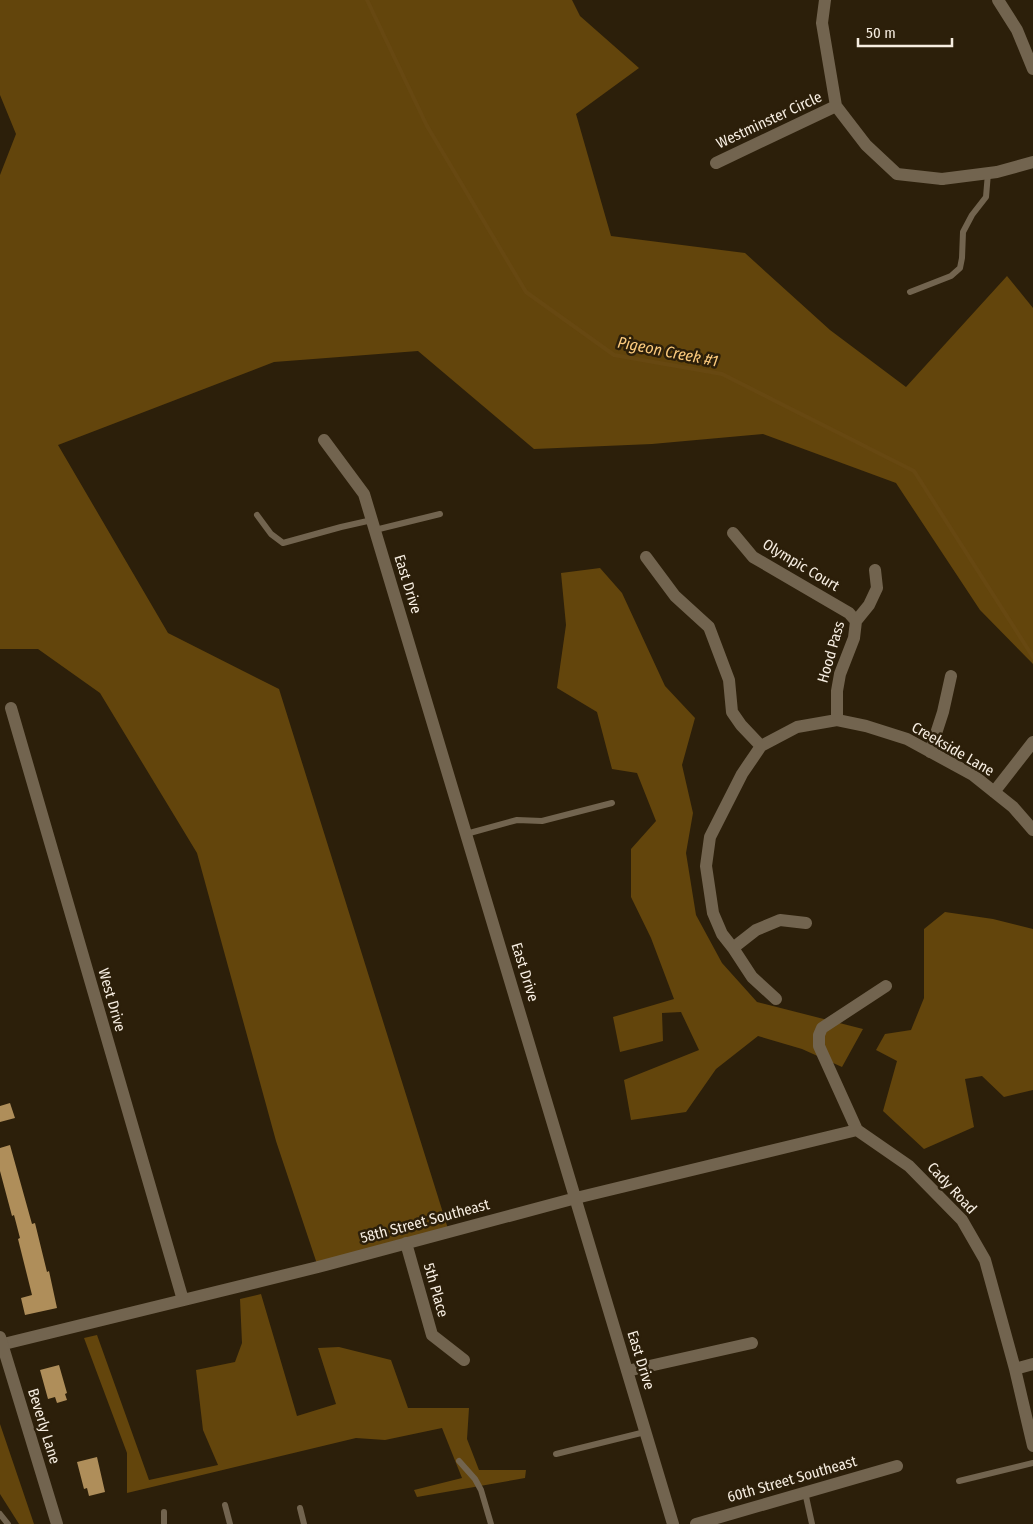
<svg xmlns="http://www.w3.org/2000/svg" width="1033" height="1524" viewBox="0 0 1033 1524" font-family="'Fira Sans Condensed',sans-serif">
	<style>
		.forest { fill: #63450c }
		.lines { fill: none; stroke-linecap: round; stroke-linejoin: round }
		.stream { stroke: #674811; stroke-width: 4 }
		.building { fill: #af8e5a }
		.service { stroke: #72644f; stroke-width: 6 }
		.minor { stroke: #72644f; stroke-width: 12 }
		.tertiary { stroke: #72644f; stroke-width: 12 }
		.labels { text-anchor: middle; stroke-width: 5; stroke-linejoin: round; paint-order: stroke }
		.street-label { font-size: 15px; fill: #f6ede1; stroke: #2c1f0a }
		.water-label { font-size: 16px; font-style: italic; fill: #fbca7d; stroke: #2c1f0a }
	</style>
	<rect width="100%" height="100%" fill="#2c1f0a"/>
	<!-- forest -->
	<path class="forest" d="M0,0H572L580,16L639,68L576,114L611,236L745,253L830,330L906,387L1007,276L1033,308V664L980,610L896,483L763,434L652,444L534,449L418,351L274,362L58,445L168,633L279,689L449,1232L318,1267L276,1141L197,853L100,693L38,649H0V175L16,134L0,95Z
		M600,568L622,593L665,686L695,718L682,765L693,813L686,853L696,915L722,963L757,1002L863,1029L842,1067L802,1049L758,1036L716,1069L686,1112L631,1120L624,1080L699,1050L681,1012L662,1013L663,1041L620,1052L613,1017L674,999L651,938L631,897V849L656,821L637,773L612,769L597,712L557,688L566,625L561,573Z
		M945,912L993,919L1033,929V1090L1004,1097L982,1076L965,1079L974,1127L924,1149L883,1111L897,1061L876,1050L885,1034L911,1030L924,998V929Z
		M261,1294L297,1416L336,1404L318,1348L339,1347L391,1360L408,1408H469L467,1439L479,1470H526L525,1478L417,1497L414,1490L462,1478L442,1428L385,1440L356,1438L127,1493V1453L84,1338L97,1335L149,1480L218,1465L203,1430L196,1370L235,1362L242,1343L240,1299Z
		M0,1424L34,1524H19L0,1494Z"/>
	<g class="lines">
		<!-- stream -->
		<path class="stream" d="M367,0L427,126L526,292L614,355L722,374L914,471L1033,657"/>
	</g>
	<!-- building -->
	<path class="building" d="M10,1103L15,1118L0,1122V1106Z
		M10,1145L32,1224L35,1223L47,1272L49,1271L57,1308L25,1315L21,1298L32,1295L18,1239L20,1238L14,1215L12,1216L0,1171V1148Z
		M59,1365L67,1393L65,1394L67,1400L57,1403L55,1397L48,1399L40,1370Z
		M97,1457L105,1492L89,1496L87,1488L84,1489L77,1462Z"/>
	<g class="lines">
		<!-- service -->
		<path class="service" d="M910,292L951,276L960,268L962,258L963,232L972,215L986,197L988,173
			M257,515L271,534L283,543L341,527L372,520
			M375,530L440,514
			M466,834L517,820L542,821L612,803
			M556,1454L645,1432
			M459,1461L475,1479L481,1490L491,1524
			M959,1481L1033,1463
			M805,1492L812,1524
			M225,1505L230,1524
			M300,1508L304,1524
			M0,1514L8,1524
			M164,1524V1512"/>
		<!-- minor -->
		<path class="minor" d="M825,0L822,23L836,106L866,145L897,174L942,179
			M998,0L1017,30L1033,69
			M716,163L836,106
			M324,440L364,494L673,1524
			M733,533L753,557L849,613L856,621
			M646,557L675,596L709,627L729,680L732,712L741,725L761,746
			M11,708L183,1300
			M837,720V691L840,674L854,638L856,621L869,605L877,588L875,570
			M930,752L943,712L951,676
			M994,792L1033,742
			M806,923L780,920L756,930L733,948L722,934L713,913L706,866L710,837L742,774L761,746L797,727L837,720L866,726L907,739L973,775L1013,807L1033,830
			M733,948L752,977L776,999
			M886,986L822,1028L819,1035V1046L857,1130L909,1166L962,1220L985,1260L1015,1369L1033,1446
			M406,1243L432,1335L464,1360
			M0,1345L318,1267L576,1198L857,1130
			M1015,1369L1033,1364
			M627,1371L752,1343
			M696,1524L897,1466"/>
		<!-- tertiary -->
		<path class="tertiary" d="M942,179L997,172L1033,162
			M0,1337L57,1524"/>
	</g>
	<g class="labels">
		<!-- street labels -->
		<g class="street-label">
			<text transform="translate(769 120) rotate(-25)" y="5">Westminster Circle</text>
			<text transform="translate(801 565) rotate(31)" y="5">Olympic Court</text>
			<text transform="translate(408 584) rotate(73)" y="5">East Drive</text>
			<text transform="translate(831 652) rotate(-74)" y="5">Hood Pass</text>
			<text transform="translate(953 749) rotate(30)" y="5">Creekside Lane</text>
			<text transform="translate(525 972) rotate(73)" y="5">East Drive</text>
			<text transform="translate(112 1000) rotate(74)" y="5">West Drive</text>
			<text transform="translate(952 1188) rotate(47)" y="5">Cady Road</text>
			<text transform="translate(425 1221) rotate(-15)" y="5">58th Street Southeast</text>
			<text transform="translate(436 1290) rotate(74)" y="5">5th Place</text>
			<text transform="translate(641 1360) rotate(73)" y="5">East Drive</text>
			<text transform="translate(44 1426) rotate(73)" y="5">Beverly Lane</text>
			<text transform="translate(792 1479) rotate(-16)" y="5">60th Street Southeast</text>
		</g>
		<!-- water labels -->
		<g class="water-label">
			<text transform="translate(668 351) rotate(11)" y="6">Pigeon Creek #1</text>
		</g>
	</g>
	<!-- scale -->
	<path d="M858 38v8h94v-8" fill="none" stroke="#f6ede1" stroke-width="2.5"/>
	<text x="866" y="38" font-size="15" fill="#f6ede1" stroke="#2c1f0a" stroke-width="4" paint-order="stroke">50 m</text>
</svg>
